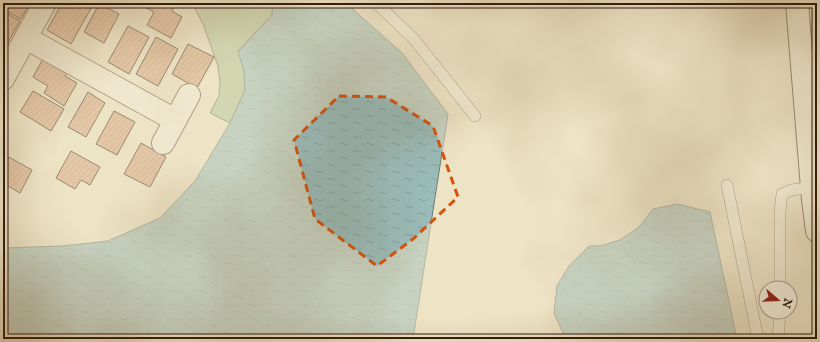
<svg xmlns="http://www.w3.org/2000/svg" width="820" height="342" viewBox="0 0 820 342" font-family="'IM FELL English',serif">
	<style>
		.green { fill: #b1c59a; stroke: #717054 }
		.water { fill: url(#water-ripples); stroke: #707c76 }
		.building { fill: url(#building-hatch); stroke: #311b0f }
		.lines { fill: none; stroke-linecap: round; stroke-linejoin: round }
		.service-casing { stroke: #604d3c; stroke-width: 12 }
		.minor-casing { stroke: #604d3c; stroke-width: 24 }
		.secondary-casing { stroke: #311b0f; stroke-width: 24 }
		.service { stroke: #f3edd9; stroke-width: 11 }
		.minor { stroke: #f3edd9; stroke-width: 22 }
		.secondary { stroke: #f3edd9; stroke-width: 22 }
		.marked { fill: none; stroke: #d6530c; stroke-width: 3; stroke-dasharray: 8 5; stroke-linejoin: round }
	</style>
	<defs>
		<pattern id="water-ripples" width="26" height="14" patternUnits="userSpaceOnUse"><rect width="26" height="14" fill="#9abdbb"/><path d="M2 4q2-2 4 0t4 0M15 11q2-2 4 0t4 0" fill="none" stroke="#85a2a0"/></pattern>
		<pattern id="building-hatch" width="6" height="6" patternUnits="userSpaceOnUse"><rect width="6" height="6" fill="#d8a581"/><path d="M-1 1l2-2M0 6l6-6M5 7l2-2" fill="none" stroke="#ba8d6e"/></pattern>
	</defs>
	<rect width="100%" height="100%" fill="#ede3c5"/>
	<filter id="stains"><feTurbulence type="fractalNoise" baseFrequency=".005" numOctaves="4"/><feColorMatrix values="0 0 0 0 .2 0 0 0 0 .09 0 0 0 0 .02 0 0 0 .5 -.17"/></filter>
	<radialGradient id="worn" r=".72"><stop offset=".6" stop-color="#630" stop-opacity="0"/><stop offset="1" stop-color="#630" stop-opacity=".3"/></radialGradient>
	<!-- green -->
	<path class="green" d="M192,3H273L272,15L238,51L244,70L245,90L230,123L210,113L219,96L220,82L218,66L203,24Z"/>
	<!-- water -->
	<path class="water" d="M273,3H346L402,53L448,114L413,339H3V248L62,246L108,241L160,218L195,181L230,123L245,90L244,70L238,52L272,15Z
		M677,204L710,212L737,339H569L563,333L554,313L557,286L569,266L589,246H600L620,240L639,227L653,209Z"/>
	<!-- building -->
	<path class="building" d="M3,3H30L21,19L3,9Z
		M62,3H94L71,44L47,30Z
		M142,3H176L172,11L182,17L171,38L147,25L154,12L141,5Z
		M99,4L119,14L104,43L84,32Z
		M3,11L20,21L8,42L3,39Z
		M128,26L149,37L129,74L108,62Z
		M156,37L178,49L158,86L136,74Z
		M188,44L214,57L197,88L172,74Z
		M44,57L69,71L65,76L77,83L64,106L44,93L48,86L33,77Z
		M33,91L64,109L51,131L20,112Z
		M88,92L105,103L86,137L68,127Z
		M114,111L135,122L117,155L96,144Z
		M141,143L166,157L150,187L124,174Z
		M71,151L100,167L90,185L81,180L75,189L56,178Z
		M9,157L32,170L20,193L3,183V169Z"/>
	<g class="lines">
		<defs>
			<path id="service" d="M376,3L413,38L475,116
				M727,185L758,339
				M780,288V211L782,194L792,190L812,187
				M778,339L780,312"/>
			<path id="minor" d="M26,38L175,120
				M3,79L45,3
				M163,143L189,95"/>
			<path id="secondary" d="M797,3L813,200L817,231"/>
		</defs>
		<!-- service casing -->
		<use href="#service" class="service-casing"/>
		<!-- minor casing -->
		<use href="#minor" class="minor-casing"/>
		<!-- secondary casing -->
		<use href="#secondary" class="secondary-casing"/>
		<!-- service -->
		<use href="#service" class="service"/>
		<!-- minor -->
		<use href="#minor" class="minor"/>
		<!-- secondary -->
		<use href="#secondary" class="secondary"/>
	</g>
	<!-- marked area -->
	<path d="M0 0H820V342H0ZM339,96L386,97L433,126L458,197L413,239L377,266L315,219L294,140Z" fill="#ede3c5" fill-opacity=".55" fill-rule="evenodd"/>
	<path class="marked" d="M339,96L386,97L433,126L458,197L413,239L377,266L315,219L294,140Z"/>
	<!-- margin -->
	<rect width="820" height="342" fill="none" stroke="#ede3c5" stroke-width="16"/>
	<rect x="4" y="4" width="812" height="334" fill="none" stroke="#311b0f" stroke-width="2"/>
	<rect x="8" y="8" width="804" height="326" fill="none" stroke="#311b0f"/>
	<!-- north arrow -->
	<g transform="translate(778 300) rotate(109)"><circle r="19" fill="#f3edd9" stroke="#a59988"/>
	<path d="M0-3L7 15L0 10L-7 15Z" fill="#8f2418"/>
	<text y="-6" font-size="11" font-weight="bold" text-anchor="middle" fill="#311b0f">N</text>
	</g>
	<rect width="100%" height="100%" filter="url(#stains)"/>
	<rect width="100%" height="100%" fill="url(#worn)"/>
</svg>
